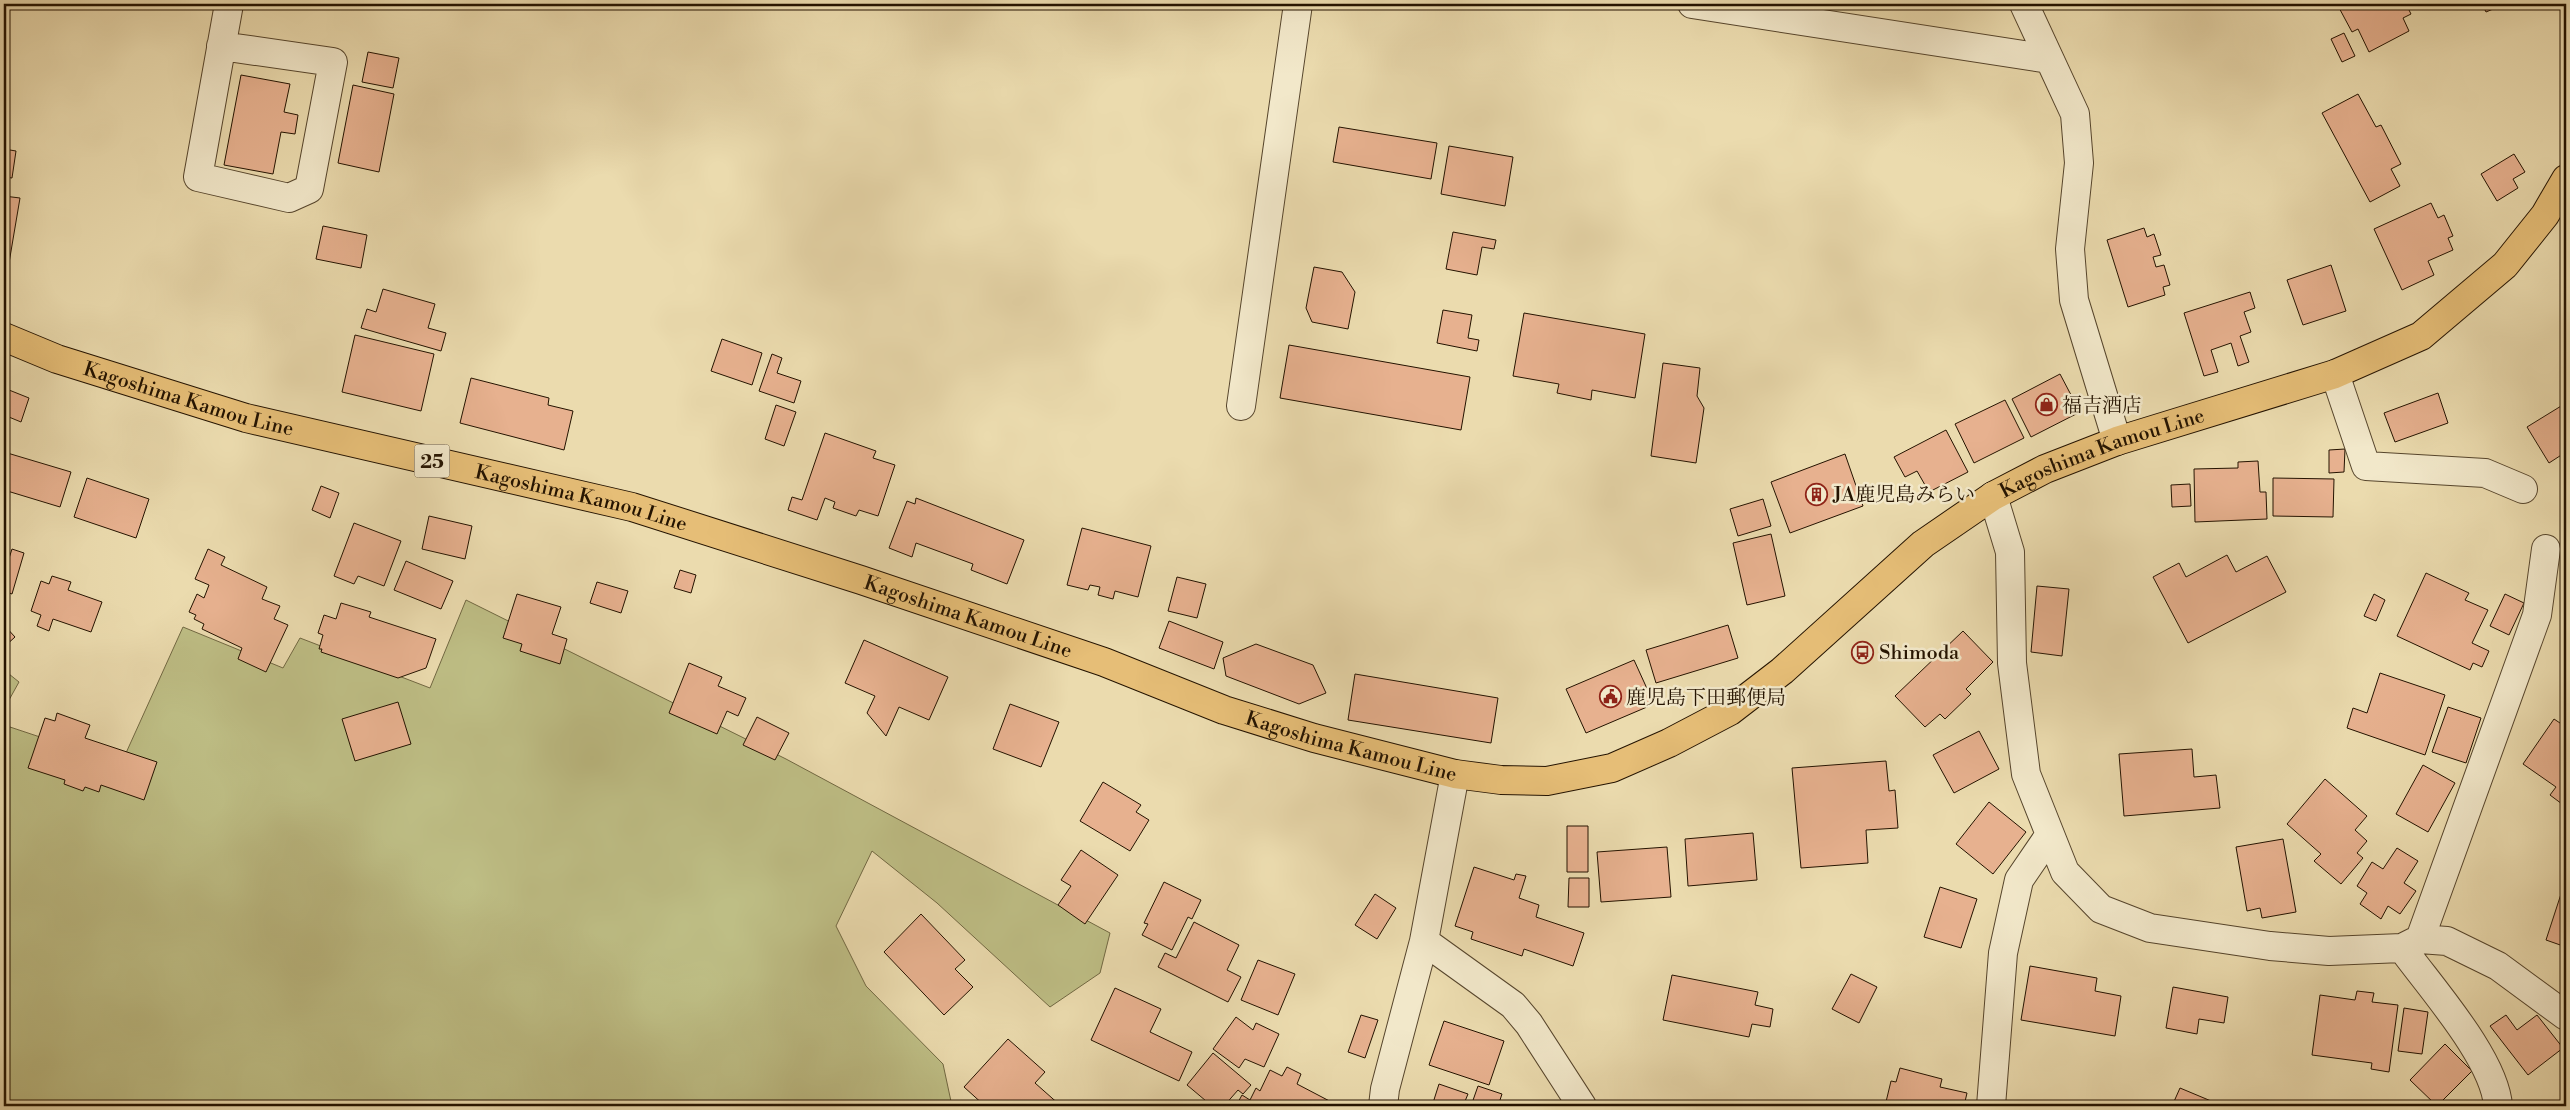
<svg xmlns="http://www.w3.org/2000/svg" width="2570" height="1110" viewBox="0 0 2570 1110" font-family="'Libre Bodoni','Noto Serif JP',serif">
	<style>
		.green { fill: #bebe85; stroke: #716842 }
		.building { fill: #e7b18f; stroke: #241300 }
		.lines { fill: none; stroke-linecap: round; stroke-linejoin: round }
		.minor-casing { stroke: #56452c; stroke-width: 30 }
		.primary-casing { stroke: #241300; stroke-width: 30 }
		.minor { stroke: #f2e8ca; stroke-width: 28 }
		.primary { stroke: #e6be77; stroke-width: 28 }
		.labels { text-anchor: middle; stroke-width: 5; stroke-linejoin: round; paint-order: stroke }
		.shield { fill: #f2e8ca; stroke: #62533d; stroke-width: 1 }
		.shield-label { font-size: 19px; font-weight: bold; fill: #241300 }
		.street-label { font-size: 20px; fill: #241300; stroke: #f2e8ca }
		.poi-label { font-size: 20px; fill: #241300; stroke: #f2e8ca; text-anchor: start }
	</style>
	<rect width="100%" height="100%" fill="#ebdbae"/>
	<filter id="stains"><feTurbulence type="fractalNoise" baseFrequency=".004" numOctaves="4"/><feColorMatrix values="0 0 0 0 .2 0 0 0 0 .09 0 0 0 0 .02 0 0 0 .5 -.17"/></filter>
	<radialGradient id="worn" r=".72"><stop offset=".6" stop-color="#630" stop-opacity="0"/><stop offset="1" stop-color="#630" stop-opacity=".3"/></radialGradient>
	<!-- green -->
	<path class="green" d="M466,600L786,759L1110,933L1100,973L1050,1007L937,903L872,851L836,926L866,986L943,1064L952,1106H4V725L121,764L183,627L283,668L300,638L430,688Z
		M4,670L19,682L4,709Z"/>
	<!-- building -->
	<path class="building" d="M2337,4H2406L2411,14L2403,18L2409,31L2369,52L2358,29L2352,32Z
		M2482,4H2505L2486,12Z
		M2344,33L2355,56L2342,62L2331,39Z
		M368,52L399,58L393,88L362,82Z
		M241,75L290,84L284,112L298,115L295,134L281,132L273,174L224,165Z
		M353,85L394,94L379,172L338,163Z
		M2358,94L2376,127L2381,125L2401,164L2391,169L2400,186L2370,202L2322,113Z
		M1339,127L1437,143L1431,179L1333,162Z
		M1449,146L1513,157L1505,206L1441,194Z
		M4,149L16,151L12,178L4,177Z
		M2514,154L2525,172L2513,179L2518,188L2497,201L2481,174Z
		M4,196L20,198L8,269L4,268Z
		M2431,203L2438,218L2444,215L2453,236L2448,238L2453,250L2428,261L2434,275L2402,290L2374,229Z
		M323,226L367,235L361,268L316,259Z
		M2144,228L2147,237L2154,234L2161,255L2153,257L2156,267L2164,265L2170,285L2163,287L2165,295L2128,307L2107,240Z
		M1453,232L1496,240L1494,249L1482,247L1477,275L1446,269Z
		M2331,265L2346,311L2303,325L2287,280Z
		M1314,267L1342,272L1355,292L1348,329L1312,322L1306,308Z
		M383,289L435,304L428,328L446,333L441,351L361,328L367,309L376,312Z
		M2250,292L2255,308L2244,312L2251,332L2240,336L2249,362L2238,366L2231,343L2211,350L2218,372L2204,376L2184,313Z
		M1443,310L1472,315L1468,338L1479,340L1477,351L1437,343Z
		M1524,313L1645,334L1635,398L1592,390L1591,400L1557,393L1559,384L1513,376Z
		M355,335L434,354L421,411L342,392Z
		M722,339L762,353L752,385L711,371Z
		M1289,345L1470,377L1461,430L1280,398Z
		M772,354L782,358L777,373L801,381L794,403L759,391Z
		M1663,363L1700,368L1697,396L1704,408L1696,463L1651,456Z
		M2060,374L2080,412L2031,437L2012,399Z
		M471,378L549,398L548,405L573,411L564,450L460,423Z
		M4,388L29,398L21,422L4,415Z
		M2438,393L2448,423L2395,442L2384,413Z
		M2005,400L2024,438L1974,463L1955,424Z
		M2566,403V452L2549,463L2527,427Z
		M776,405L796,412L784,446L765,439Z
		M1946,430L1968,472L1929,492L1917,471L1905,477L1894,457Z
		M825,433L876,451L873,458L895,465L878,516L859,510L856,516L833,508L835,502L825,498L817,520L788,510L792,497L802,500Z
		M2345,449L2344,472L2329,473V450Z
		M4,452L71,472L60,507L4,490Z
		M1845,454L1863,506L1790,533L1771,482Z
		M2258,461L2260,492H2266L2267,519L2195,522L2194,469L2238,468V462Z
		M87,478L149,499L136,538L74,517Z
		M2273,478L2334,479L2333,517L2273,516Z
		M2190,484L2191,506L2172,507L2171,485Z
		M321,486L339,493L330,518L312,510Z
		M916,498L1024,540L1007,584L971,570L973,564L916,543L912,557L889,548L907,501L915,504Z
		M1763,499L1771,526L1738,536L1730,509Z
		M429,516L472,526L465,559L422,549Z
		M354,523L401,541L384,586L358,576L354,584L334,576Z
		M1082,528L1151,546L1138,597L1115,591L1113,599L1098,595L1100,587L1090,585L1088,590L1067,585Z
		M1771,534L1785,596L1747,605L1733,543Z
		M12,549L24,553L12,594L4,591V574Z
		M208,549L225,557L221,565L267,587L262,599L280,606L274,619L288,625L266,672L238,659L242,648L202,629L204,624L194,619L196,615L189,612L197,594L204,598L209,585L195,579Z
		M2227,555L2236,572L2267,556L2286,592L2188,643L2153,577L2179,563L2186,577Z
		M406,561L453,581L441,609L394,590Z
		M680,570L696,575L691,593L674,588Z
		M2426,573L2469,593L2465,600L2488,610L2472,643L2489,651L2482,667L2473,663L2470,670L2397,636Z
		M52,576L71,582L68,590L102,602L91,632L53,619L49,631L37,626L41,615L31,611L41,581L49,584Z
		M1177,577L1206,584L1197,618L1168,611Z
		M597,582L628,591L621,613L590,603Z
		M2037,586L2069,589L2062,656L2031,652Z
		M517,594L561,607L552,634L567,639L560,664L520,651L522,644L503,638Z
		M2374,594L2385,600L2376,621L2364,616Z
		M2505,594L2524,603L2509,635L2490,626Z
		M341,603L371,612L369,617L436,639L426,668L398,678L321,652L322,649H319L323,635L318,633L324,615L336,619Z
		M1169,621L1223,642L1214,669L1159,648Z
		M4,625L15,637L4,647Z
		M1728,625L1738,658L1656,683L1646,650Z
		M1963,631L1993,662L1966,689L1971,694L1945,719L1940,714L1925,727L1895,696Z
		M864,640L948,677L929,720L899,707L886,736L867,713L875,696L845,683Z
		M1256,644L1313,665L1326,693L1299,704L1226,676L1223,658Z
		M1634,660L1654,704L1586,733L1566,689Z
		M689,663L722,677L718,686L746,698L738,716L727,711L717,734L669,713Z
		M2380,673L2445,695L2425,755L2347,728L2353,708L2367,713Z
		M1355,674L1498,698L1491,743L1348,720Z
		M398,702L411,744L355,761L342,719Z
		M1010,704L1059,722L1041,767L993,749Z
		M2448,707L2481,718L2466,763L2432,752Z
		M57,713L90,725L85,738L157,762L144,800L101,785L99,792L85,787L83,791L64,784L65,780L28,768L45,718L55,721Z
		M757,717L789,733L775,760L743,745Z
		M2554,719L2566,727V807L2550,795L2556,787L2523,764Z
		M1979,731L1999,769L1954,793L1933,755Z
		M2192,749L2194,777L2216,775L2220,808L2124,816L2119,754Z
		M1886,761L1889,791L1895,790L1898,828L1866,830L1868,863L1801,868L1792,768Z
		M2423,765L2455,783L2428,832L2396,814Z
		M2325,779L2367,816L2355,830L2367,841L2357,853L2363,858L2341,884L2314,861L2321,854L2287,824Z
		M1103,782L1141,805L1136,812L1149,820L1130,851L1080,821Z
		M1989,802L2026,832L1993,874L1956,844Z
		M1567,826H1588V872H1567Z
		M1753,833L1757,880L1688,886L1685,839Z
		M2283,839L2296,912L2262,918L2260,908L2247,911L2236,847Z
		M1667,847L1671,897L1601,902L1597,852Z
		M2397,848L2418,861L2404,883L2416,891L2400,914L2388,906L2381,919L2360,904L2367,893L2357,886L2372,862L2383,869Z
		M1081,850L1118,875L1085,924L1058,905L1071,886L1061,880Z
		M1474,867L1514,880L1516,874L1526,876L1519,898L1539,905L1536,917L1584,933L1573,966L1524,949L1522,956L1471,939L1473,932L1455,926Z
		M1569,878H1589V907H1568Z
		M1164,882L1201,900L1192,919L1188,917L1172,950L1142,935L1148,924L1144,923Z
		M1940,887L1977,899L1961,948L1924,937Z
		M1375,894L1396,908L1377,939L1355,925Z
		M2561,894L2566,895V947L2546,940Z
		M921,914L965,960L955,969L973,987L944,1015L884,952Z
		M1194,922L1239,945L1227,970L1241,977L1228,1002L1158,967L1165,953L1176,958Z
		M1258,960L1295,974L1278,1015L1241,1000Z
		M2030,966L2097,978L2095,991L2121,996L2115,1036L2021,1020Z
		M1851,974L1877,987L1859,1023L1832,1009Z
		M1672,975L1758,992L1755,1005L1773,1009L1770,1027L1752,1024L1749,1037L1663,1020Z
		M2173,987L2228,997L2224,1023L2199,1019L2197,1034L2166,1028Z
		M1115,988L1161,1009L1150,1032L1192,1052L1179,1081L1091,1040Z
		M2357,991L2374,993L2372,1002L2398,1005L2389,1072L2371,1069L2372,1063L2312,1055L2320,995L2355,1000Z
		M2404,1008L2428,1012L2422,1054L2398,1051Z
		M1361,1015L1378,1020L1365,1058L1348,1052Z
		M2506,1015L2517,1030L2537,1015L2563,1048L2528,1075L2490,1026Z
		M1236,1017L1253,1030L1256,1023L1279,1034L1264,1067L1245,1059L1239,1068L1213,1049Z
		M1444,1021L1504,1041L1489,1085L1429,1065Z
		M1008,1039L1045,1072L1035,1083L1061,1106H985L964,1087Z
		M2445,1044L2472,1071L2437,1106L2410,1080Z
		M1213,1053L1251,1085L1243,1094L1238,1090L1224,1106H1212L1187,1085Z
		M1287,1067L1301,1074L1297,1084L1339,1106H1236L1242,1095L1250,1100L1256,1088L1260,1091L1270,1070L1282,1076Z
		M1900,1068L1942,1079L1940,1087L1967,1093L1964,1106H1885L1891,1081L1896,1082Z
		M1439,1084L1468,1094L1463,1106H1432Z
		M1478,1086L1502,1094L1498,1106H1471Z
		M2180,1088L2223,1106H2172Z"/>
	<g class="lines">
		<defs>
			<path id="minor" d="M1692,4L2049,59
				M2024,4L2075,114L2079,163L2070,249L2074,300L2117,441
				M221,46L333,62L309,189L289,198L198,177L229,4
				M2335,374L2366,466L2485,473L2523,489
				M1241,406L1298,4
				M1993,496L2010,552L2012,663L2026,774L2065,872L2101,909L2150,928L2270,946L2329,951L2402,948L2420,939L2447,941L2498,966L2566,1016
				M2420,939L2537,615L2546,549
				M1424,941L1513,1005L1529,1024L1582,1106
				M2402,948C2431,988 2495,1059 2498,1106
				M1383,1106L1385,1089L1424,941L1455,774
				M1991,1106L2003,953L2019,880L2049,836"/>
			<g id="primary">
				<path id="s1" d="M4,337L57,359L246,418L632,507L861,580L1104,662L1224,710L1314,738L1455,774L1501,780L1547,781L1612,768L1669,743L1730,711L1782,671L1923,544L1993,496L2045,469L2117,441L2335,374L2421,336L2505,265L2545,215L2566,179"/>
			</g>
		</defs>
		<!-- minor casing -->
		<use href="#minor" class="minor-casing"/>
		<!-- primary casing -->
		<use href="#primary" class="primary-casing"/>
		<!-- minor -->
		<use href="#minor" class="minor"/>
		<!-- primary -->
		<use href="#primary" class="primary"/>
	</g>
	<!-- icons -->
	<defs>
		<symbol id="shop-ring" viewBox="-11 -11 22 22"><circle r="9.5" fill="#f2e8ca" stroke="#8f2418" stroke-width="1.5"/><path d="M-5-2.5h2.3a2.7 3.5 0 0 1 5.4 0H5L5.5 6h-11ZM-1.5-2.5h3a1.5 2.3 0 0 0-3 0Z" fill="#8f2418"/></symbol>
		<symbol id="building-ring" viewBox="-11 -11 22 22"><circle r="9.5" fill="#f2e8ca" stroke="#8f2418" stroke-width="1.5"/><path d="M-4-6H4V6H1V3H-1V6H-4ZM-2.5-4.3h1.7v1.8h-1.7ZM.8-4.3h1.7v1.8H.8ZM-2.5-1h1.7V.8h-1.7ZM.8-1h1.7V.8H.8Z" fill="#8f2418"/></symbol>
		<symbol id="bus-ring" viewBox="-11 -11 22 22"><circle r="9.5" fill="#f2e8ca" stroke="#8f2418" stroke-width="1.5"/><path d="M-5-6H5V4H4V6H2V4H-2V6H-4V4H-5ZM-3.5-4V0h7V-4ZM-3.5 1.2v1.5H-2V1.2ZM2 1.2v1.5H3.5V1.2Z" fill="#8f2418"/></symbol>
		<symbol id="civic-ring" viewBox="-11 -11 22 22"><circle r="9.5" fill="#f2e8ca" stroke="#8f2418" stroke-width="1.5"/><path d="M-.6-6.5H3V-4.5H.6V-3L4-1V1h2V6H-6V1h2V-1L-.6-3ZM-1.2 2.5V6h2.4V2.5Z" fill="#8f2418"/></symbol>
	</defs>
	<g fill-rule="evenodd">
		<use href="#shop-ring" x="2034" y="392" width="25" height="25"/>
		<use href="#building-ring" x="1804" y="482" width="25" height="25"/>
		<use href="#bus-ring" x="1850" y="640" width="25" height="25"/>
		<use href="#civic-ring" x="1598" y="684" width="25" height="25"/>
	</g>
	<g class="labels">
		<!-- shield labels -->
		<rect class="shield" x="414.5" y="444.5" width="35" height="33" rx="4"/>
		<g class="shield-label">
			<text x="432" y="468">25</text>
		</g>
		<!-- street labels -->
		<g class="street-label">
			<text dy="7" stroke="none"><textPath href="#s1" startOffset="195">Kagoshima Kamou Line</textPath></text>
			<text dy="7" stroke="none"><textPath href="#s1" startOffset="2265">Kagoshima Kamou Line</textPath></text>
			<text dy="7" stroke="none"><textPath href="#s1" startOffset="600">Kagoshima Kamou Line</textPath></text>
			<text dy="7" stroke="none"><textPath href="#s1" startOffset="1005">Kagoshima Kamou Line</textPath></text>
			<text dy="7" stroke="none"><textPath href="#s1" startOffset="1410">Kagoshima Kamou Line</textPath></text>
		</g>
		<!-- poi labels -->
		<g class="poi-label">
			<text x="2062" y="412">福吉酒店</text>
			<text x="1833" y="501">JA鹿児島みらい</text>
			<text x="1879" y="659">Shimoda</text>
			<text x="1626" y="704">鹿児島下田郵便局</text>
		</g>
	</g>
	<!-- margin -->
	<rect width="2570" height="1110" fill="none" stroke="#ebdbae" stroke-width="20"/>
	<rect x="5" y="5" width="2560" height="1100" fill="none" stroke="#241300" stroke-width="2.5"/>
	<rect x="10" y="10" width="2550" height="1090" fill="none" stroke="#241300"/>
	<rect width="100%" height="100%" filter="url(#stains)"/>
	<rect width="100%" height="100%" fill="url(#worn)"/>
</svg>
